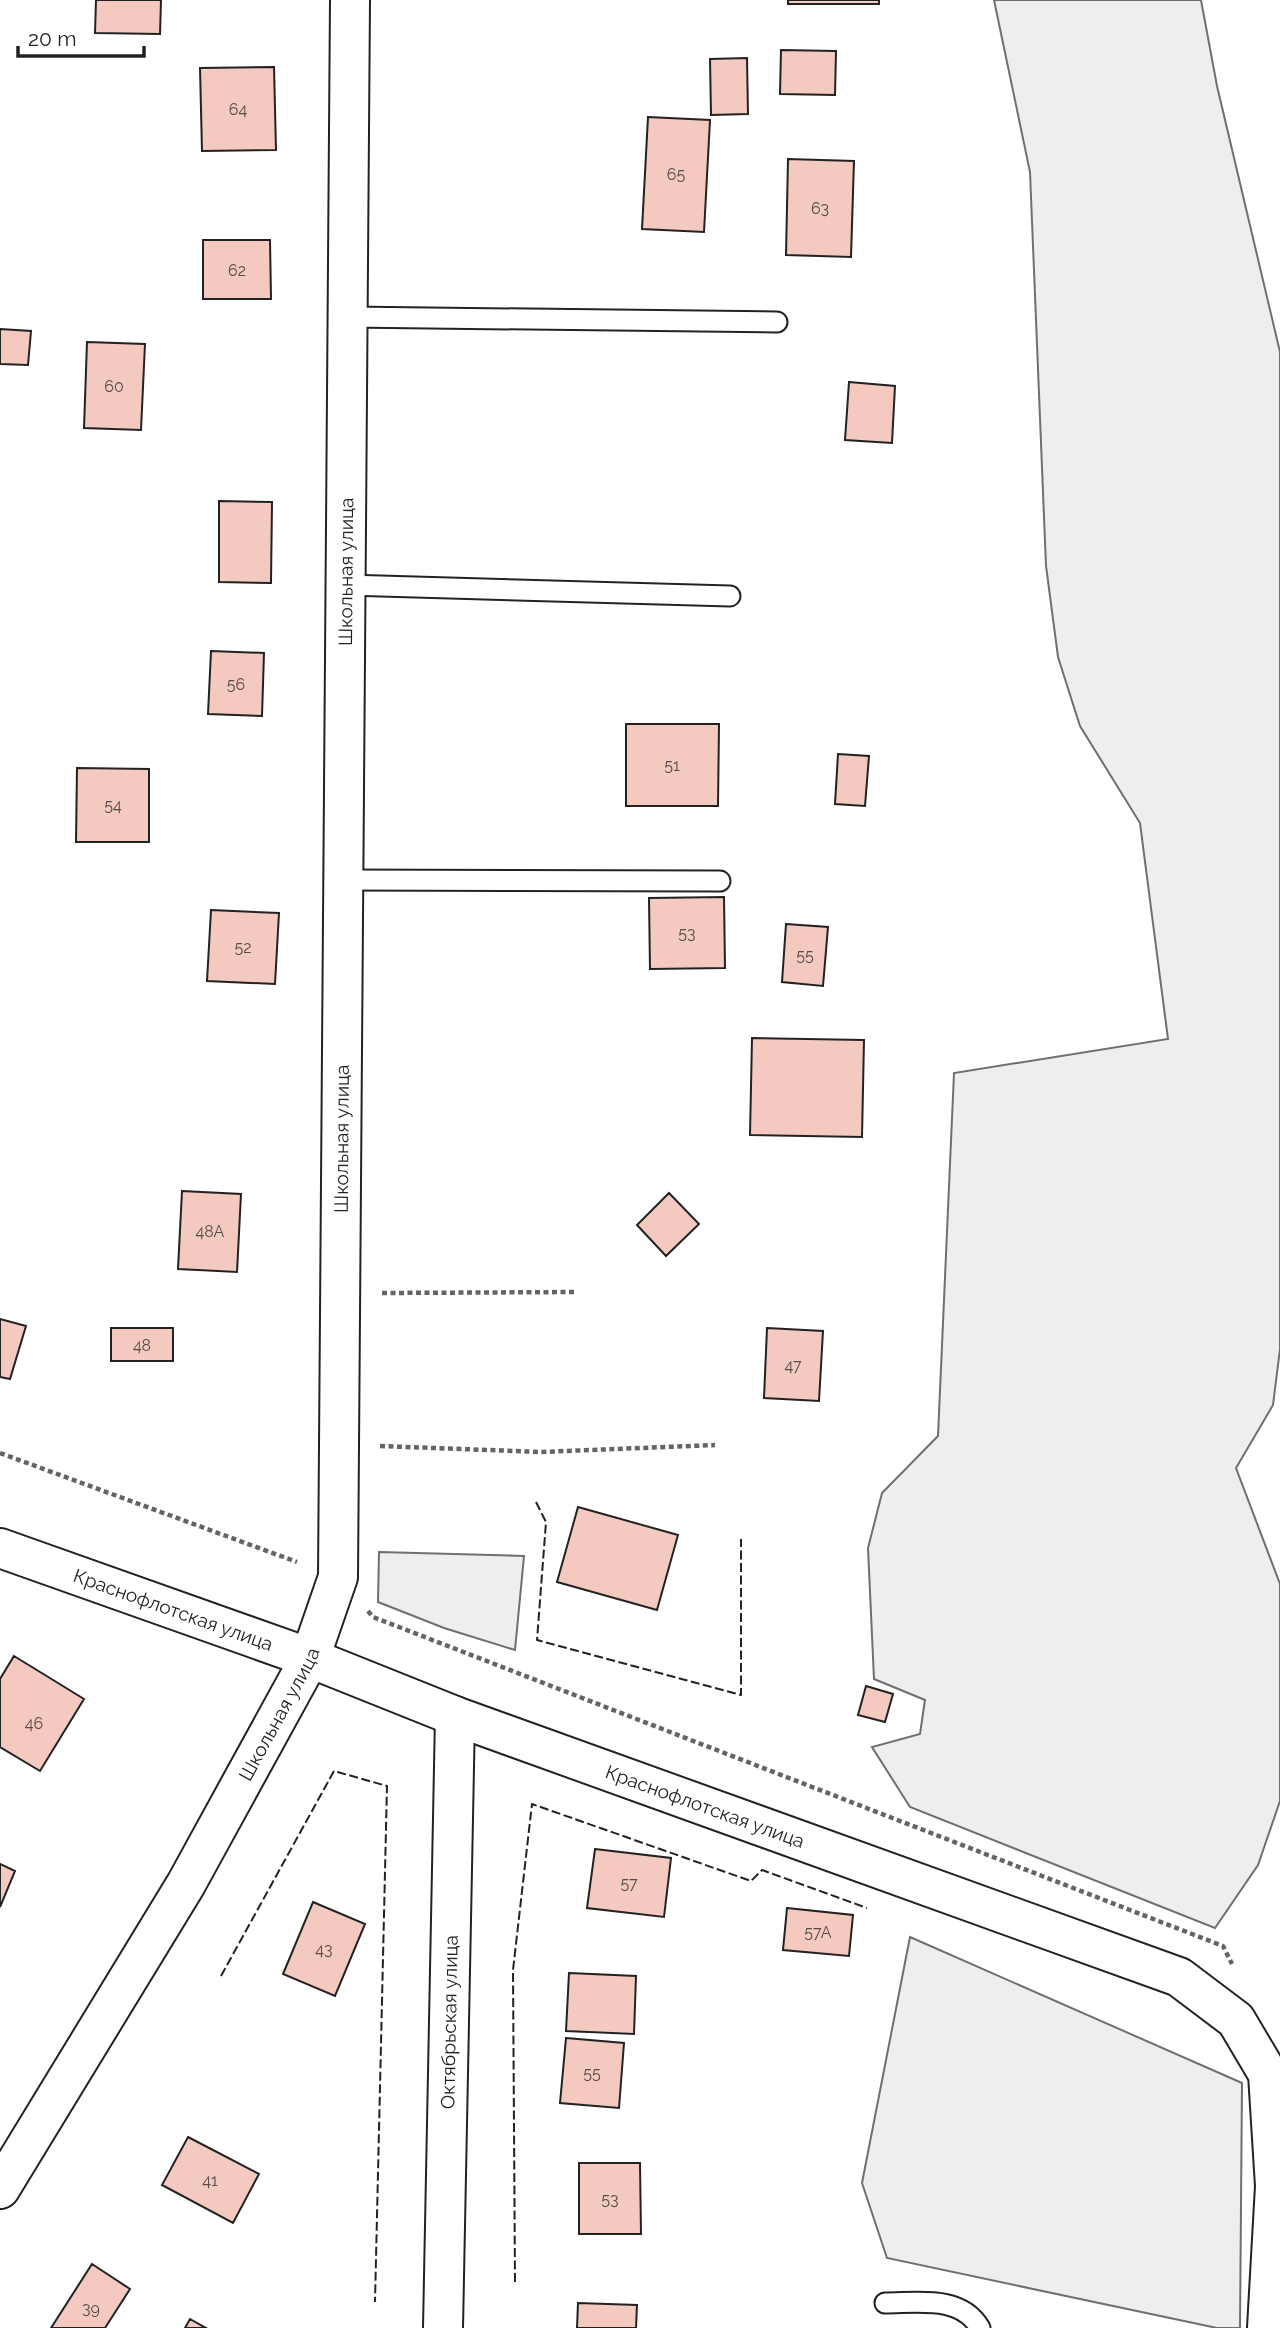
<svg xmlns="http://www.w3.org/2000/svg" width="1280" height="2328" viewBox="0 0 1280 2328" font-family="Raleway,sans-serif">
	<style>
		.green { fill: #eee; stroke: #6f6f6f; stroke-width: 2 }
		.building { fill: #f3c9c0; stroke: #222; stroke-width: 2 }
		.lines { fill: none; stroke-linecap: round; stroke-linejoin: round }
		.lane-casing { stroke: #222; stroke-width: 23 }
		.street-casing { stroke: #222; stroke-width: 42 }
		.path { stroke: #646464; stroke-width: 4.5; stroke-dasharray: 5 3.5; stroke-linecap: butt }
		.lane { stroke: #fff; stroke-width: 19 }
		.street { stroke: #fff; stroke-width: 38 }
		.fence { stroke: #222; stroke-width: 2; stroke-dasharray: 9 3.5; stroke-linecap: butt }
		.labels { text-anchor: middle; stroke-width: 5; stroke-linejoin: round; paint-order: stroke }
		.number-label { font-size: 16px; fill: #564c4a }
		.street-label { font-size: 19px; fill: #222; stroke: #fff }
	</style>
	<rect width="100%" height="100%" fill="#fff"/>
	<!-- green -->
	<path class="green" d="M994,0H1201L1217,86L1280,352V1349L1273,1405L1236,1468L1280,1584V1801L1258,1865L1215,1928L910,1807L872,1747L920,1734L925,1700L874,1679L868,1548L882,1493L938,1436L954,1073L1168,1039L1140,823L1080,726L1058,657L1046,566L1030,172Z
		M379,1552L524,1556L515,1650L444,1628L378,1602Z
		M910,1937L1242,2083L1240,2328H1217L887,2258L862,2183Z"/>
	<!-- building -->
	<path class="building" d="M96,0H161L160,34L95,33Z
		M788,0H879V4H788Z
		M781,50L836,51L835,95L780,94Z
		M747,58L748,114L711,115L710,59Z
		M274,67L276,150L202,151L200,68Z
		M648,117L710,120L704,232L642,229Z
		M788,159L854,161L851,257L786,255Z
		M203,240H270L271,299H203Z
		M0,329L31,331L28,365L0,364Z
		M87,342L145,344L141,430L84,428Z
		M849,382L895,386L892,443L845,440Z
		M219,501L272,502L271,583L219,582Z
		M211,651L264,653L262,716L208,714Z
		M626,724H719L718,806H626Z
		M838,754L869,756L865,806L835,804Z
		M77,768L149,769V842H76Z
		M724,897L725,968L650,969L649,898Z
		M211,910L279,913L275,984L207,981Z
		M786,924L828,927L823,986L782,982Z
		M752,1038L864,1040L862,1137L750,1135Z
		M182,1191L241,1194L237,1272L178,1269Z
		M669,1193L699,1224L666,1256L637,1225Z
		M0,1319L26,1326L10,1379L0,1377Z
		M111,1328H173V1361H111Z
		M767,1328L823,1331L819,1401L764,1398Z
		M578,1507L678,1535L657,1610L557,1582Z
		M14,1656L84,1699L40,1771L0,1747V1679Z
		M866,1686L893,1694L885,1722L858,1715Z
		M595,1849L671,1858L664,1917L587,1908Z
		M0,1864L15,1871L0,1907Z
		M313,1902L365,1924L335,1996L283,1974Z
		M787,1908L853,1915L849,1956L783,1950Z
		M569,1973L636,1976L634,2034L566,2031Z
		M566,2038L624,2043L619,2108L560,2103Z
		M188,2137L259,2174L233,2223L162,2185Z
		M579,2163H640L641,2234H579Z
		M92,2264L130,2289L105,2328H51Z
		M578,2303L637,2305L636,2328H577Z
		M190,2319L206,2328H185Z"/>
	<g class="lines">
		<defs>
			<path id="lane" d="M348,317L777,322
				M346,585L730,596
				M343,880L720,881
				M885,2303C918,2303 961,2295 980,2328"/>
			<g id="street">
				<path id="s1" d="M0,1548L310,1658L455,1716L1179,1977L1236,2020L1268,2074L1275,2186L1267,2328"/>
				<path id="s2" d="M0,2189L186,1884L310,1658L338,1577L350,0"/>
				<path id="s3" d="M443,2328L455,1716"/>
			</g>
		</defs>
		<!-- lane casing -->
		<use href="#lane" class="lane-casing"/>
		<!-- street casing -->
		<use href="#street" class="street-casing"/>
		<!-- path -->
		<path class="path" d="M382,1293L577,1292
			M380,1446L541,1452L715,1445
			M0,1453L297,1562
			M368,1611L373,1617L1223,1946L1232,1964"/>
		<!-- lane -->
		<use href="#lane" class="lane"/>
		<!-- street -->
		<use href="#street" class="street"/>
		<!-- fence -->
		<path class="fence" d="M536,1502L546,1522L537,1640L741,1695V1539
			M221,1976L334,1771L387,1786L375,2302
			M515,2282L513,1970L532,1804L751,1881L762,1870L867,1908"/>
	</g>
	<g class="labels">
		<!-- number labels -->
		<g class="number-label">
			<text x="238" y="115">64</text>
			<text x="676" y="180">65</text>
			<text x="820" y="214">63</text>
			<text x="237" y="276">62</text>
			<text x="114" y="392">60</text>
			<text x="236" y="690">56</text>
			<text x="672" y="771">51</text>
			<text x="113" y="811">54</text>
			<text x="687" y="939">53</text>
			<text x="243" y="953">52</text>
			<text x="805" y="961">55</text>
			<text x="210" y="1237">48А</text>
			<text x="142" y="1351">48</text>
			<text x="793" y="1371">47</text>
			<text x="34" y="1729">46</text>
			<text x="629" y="1889">57</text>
			<text x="818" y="1938">57А</text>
			<text x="324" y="1955">43</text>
			<text x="592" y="2079">55</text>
			<text x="210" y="2186">41</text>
			<text x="610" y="2205">53</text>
			<text x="91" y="2314">39</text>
		</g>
		<!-- street labels -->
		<g class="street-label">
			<text dy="7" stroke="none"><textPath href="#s2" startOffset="1706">Школьная улица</textPath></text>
			<text dy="7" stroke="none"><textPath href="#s2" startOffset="1139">Школьная улица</textPath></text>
			<text dy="7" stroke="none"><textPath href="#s1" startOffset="184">Краснофлотская улица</textPath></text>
			<text dy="7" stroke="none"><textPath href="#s2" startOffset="551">Школьная улица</textPath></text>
			<text dy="7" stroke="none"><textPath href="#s1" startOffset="751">Краснофлотская улица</textPath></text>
			<text dy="7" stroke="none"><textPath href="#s3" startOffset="306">Октябрьская улица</textPath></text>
		</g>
	</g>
	<!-- scale -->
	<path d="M18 46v10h126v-10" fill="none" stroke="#222222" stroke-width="3.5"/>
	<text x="28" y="46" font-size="21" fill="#222222" stroke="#ffffff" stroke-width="5" paint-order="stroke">20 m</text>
</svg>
